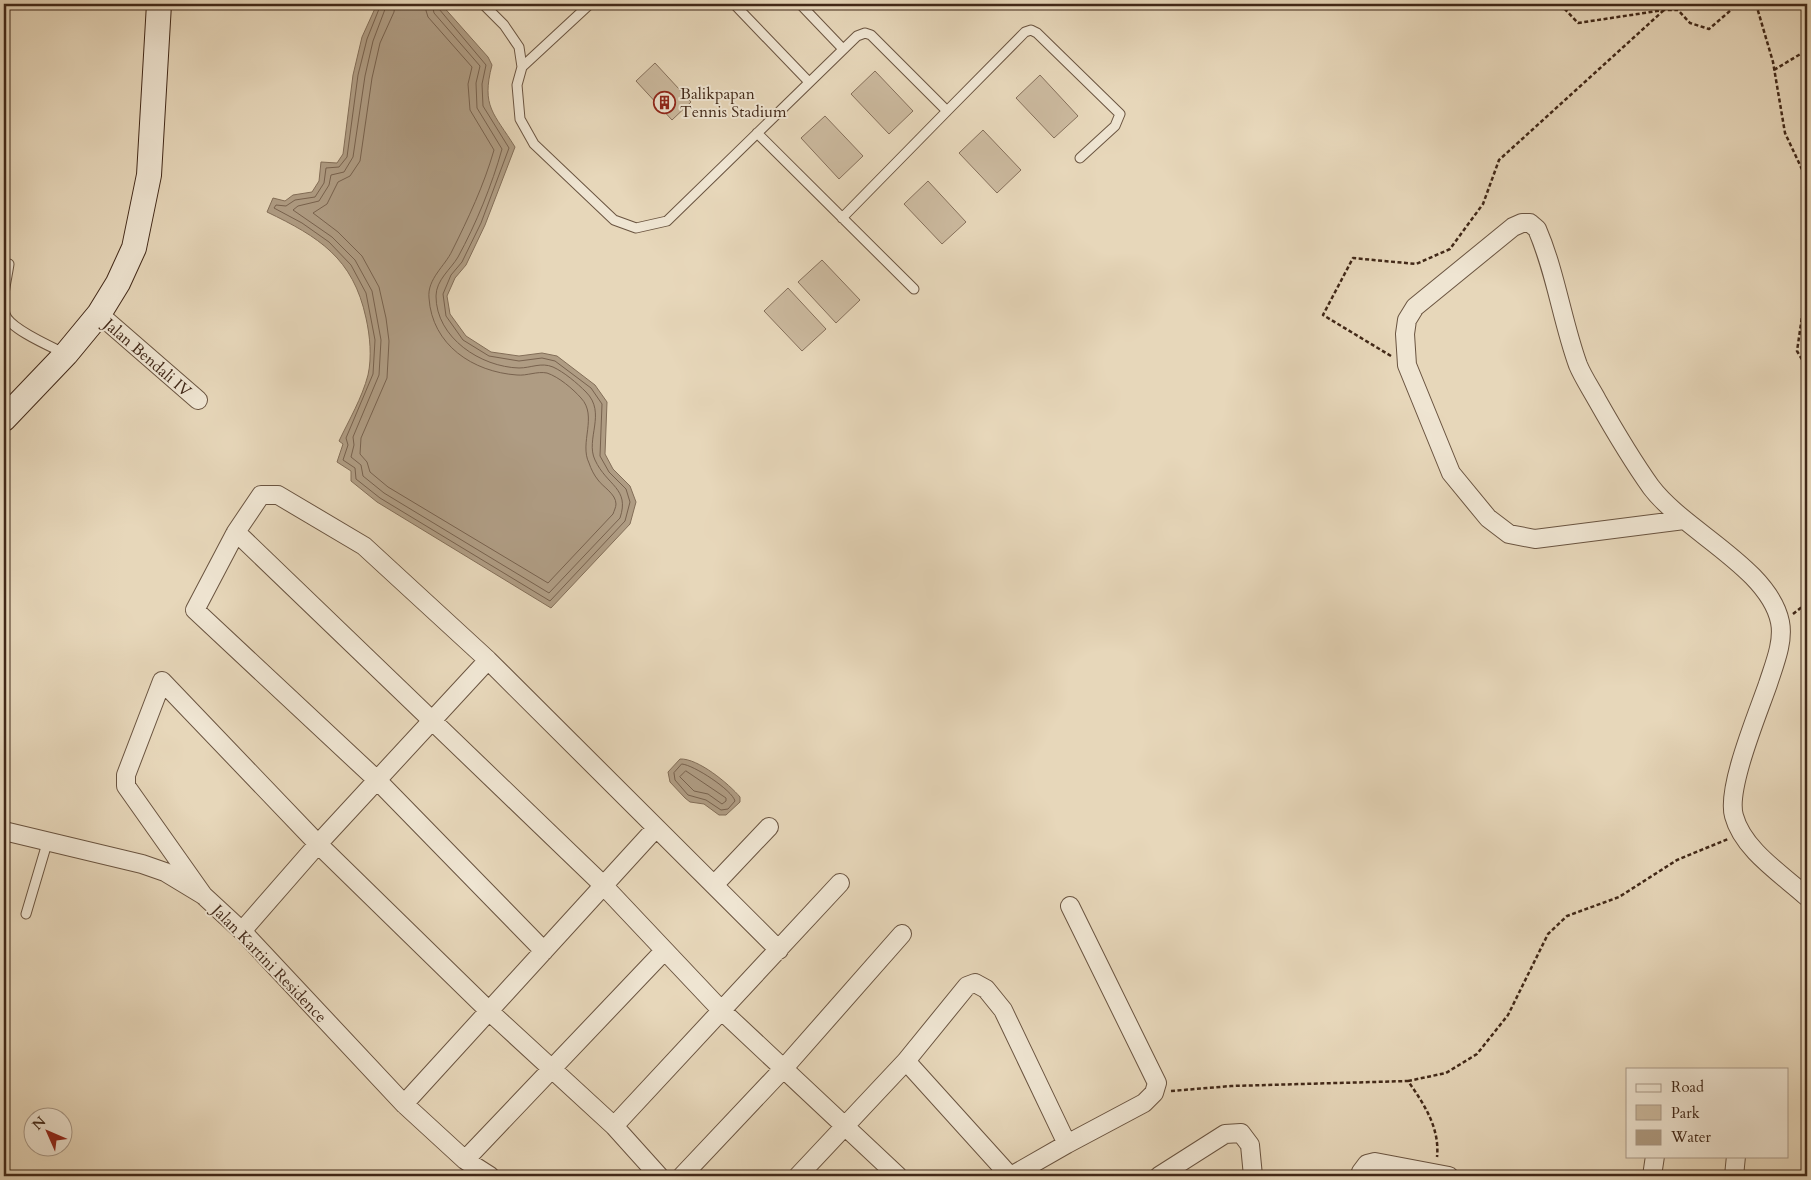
<svg xmlns="http://www.w3.org/2000/svg" width="1811" height="1180" viewBox="0 0 1811 1180" font-family="Cardo,serif">
	<style>
		.green { fill: #cbb99e; stroke: #86705b }
		.water { fill: #af9c83; stroke: #836e58 }
		.lines { fill: none; stroke-linecap: round; stroke-linejoin: round }
		.shore { stroke: #78624e; stroke-width: 1 }
		.lane-casing { stroke: #6a5440; stroke-width: 11 }
		.street-casing { stroke: #6a5440; stroke-width: 20 }
		.secondary-casing { stroke: #412818; stroke-width: 26 }
		.path { stroke: #412818; stroke-width: 2.5; stroke-dasharray: 4 2.5; stroke-linecap: butt }
		.lane { stroke: #efe5d2; stroke-width: 9 }
		.street { stroke: #efe5d2; stroke-width: 18 }
		.secondary { stroke: #efe5d2; stroke-width: 24 }
		.labels { text-anchor: middle; stroke-width: 4; stroke-linejoin: round; paint-order: stroke }
		.poi-label { font-size: 16px; fill: #412818; stroke: #efe5d2; text-anchor: start }
		.street-label { font-size: 16px; fill: #412818; stroke: #efe5d2 }
	</style>
	<rect width="100%" height="100%" fill="#e7d7ba"/>
	<filter id="stains"><feTurbulence type="fractalNoise" baseFrequency=".004" numOctaves="4"/><feColorMatrix values="0 0 0 0 .2 0 0 0 0 .09 0 0 0 0 .02 0 0 0 .5 -.17"/></filter>
	<radialGradient id="worn" r=".72"><stop offset=".6" stop-color="#630" stop-opacity="0"/><stop offset="1" stop-color="#630" stop-opacity=".3"/></radialGradient>
	<!-- green -->
	<path class="green" d="M655,63L691,102L672,120L636,81Z
		M875,71L913,111L889,134L851,94Z
		M1040,75L1078,116L1054,138L1016,98Z
		M825,116L863,156L839,179L801,138Z
		M983,130L1021,170L997,193L959,153Z
		M928,181L966,222L942,244L904,204Z
		M822,260L860,300L836,323L798,282Z
		M788,288L826,329L802,351L764,311Z"/>
	<!-- water -->
	<path class="water" d="M377,4H441L488,57L492,65C481,107 494,113 515,147L485,225L466,265L455,278L447,296L450,314L466,336L491,352L519,356L542,353L557,356L595,385L607,402L605,454L613,469L630,486L636,502L630,524L551,608L377,502L351,481V471L337,462L343,444L339,441C349,420 362,398 368,375C372,357 370,336 366,318C353,258 319,237 267,212L273,198L285,201L293,195L312,192L319,181L321,162L337,163L343,154L353,75L362,37Z
		M680,759C698,758 729,784 740,797V802L726,815H719L704,804L690,802L685,798L670,782L668,772Z"/>
	<g class="lines">
		<!-- shore -->
		<path class="shore" d="M381,4L367,39L358,75L347,157L339,167L326,168L324,183L315,197L295,200L286,206L276,205L274,208L302,223L329,242L351,265L366,293L375,340L373,374L346,438L348,445L343,460L355,468L356,479L380,498L550,601L625,521L630,502L626,489L609,472L600,456L602,404L591,388L555,361L542,358L519,361L489,356L463,340L446,316L443,294L451,275L462,262L481,223L509,148L483,106L482,84L486,65L439,9L438,4
			M387,4L373,41L365,76L353,157L344,172L331,175L329,185L319,201L298,206L293,210L332,237L355,260L372,291L381,340L379,375L353,437L354,445L351,457L361,465L363,476L384,493L549,593L620,518C630,488 607,486 595,460C585,439 607,413 586,392C577,383 564,372 553,367C541,362 531,368 519,368C481,367 436,338 436,296C436,280 451,269 458,257C476,224 492,185 502,149L477,108L476,83L480,66L434,13L432,4
			M395,4L394,12L380,43L372,78L360,161L350,176L338,182L327,204L313,213L338,232L362,256L379,287L386,318L389,341L387,378L361,438L360,454L367,462L370,472L388,487L548,583L613,514C614,511 616,507 616,504C616,494 603,487 598,480C594,475 591,469 589,463C579,443 598,416 581,398C573,389 559,377 547,373C537,371 527,376 517,375C473,372 432,345 429,298C427,279 445,266 452,251C468,219 484,185 494,150L470,110L468,84L472,67L428,17L424,4
			M682,764C694,765 732,790 735,801L728,809L721,810L706,800L688,795L675,780L674,773Z
			M686,771L726,798V801L722,804L708,794L694,791L680,777Z"/>
		<defs>
			<path id="lane" d="M483,4L504,25L519,47L522,67L517,85L520,119L534,144L614,220L636,228L667,221L857,36L865,33L871,35L947,111L1025,32L1031,30L1037,33L1120,114L1115,126L1080,158
				M734,4L809,82
				M800,4L843,49
				M522,67L590,4
				M757,133L914,289
				M842,218L947,111
				M9,264C7,279 1,299 5,314C9,329 52,347 66,354
				M26,914L48,840"/>
			<path id="street" d="M99,314L198,400
				M1684,520L1535,539L1509,534L1488,518L1451,473L1407,365L1405,334L1407,320L1415,307L1513,227L1522,223H1530L1537,229C1556,273 1562,321 1578,365C1583,377 1591,389 1597,400C1614,430 1631,459 1651,487C1684,531 1769,568 1780,622C1784,642 1774,665 1768,684C1758,713 1726,789 1734,816C1743,850 1783,875 1807,897
				M236,532L602,884L721,1010L898,1176
				M4,831L142,864L165,872L203,895L242,931L404,1104L465,1160L490,1176
				M714,885L769,827
				M203,895L126,786V775L162,681L318,844L490,1012L614,1126L659,1176
				M242,931L318,844L488,660
				M544,951L377,780L195,610L236,532L261,495H278L364,546L488,660L779,950
				M906,1061L1010,1176
				M404,1104L656,828
				M614,1126L840,883
				M1067,1144L1144,1103L1154,1093L1157,1083L1070,906
				M465,1160L664,951
				M682,1176L784,1068L902,934
				M798,1176L906,1061L967,986L975,983L986,989L1003,1010L1067,1144L1011,1176
				M1159,1176L1225,1134L1241,1133L1250,1145L1253,1176
				M1360,1176L1361,1172L1367,1164L1375,1162L1449,1176
				M1652,1176L1655,1156
				M1734,1176L1736,1156"/>
			<path id="secondary" d="M4,419L66,354L99,314L118,283L134,248L149,175L159,4"/>
		</defs>
		<!-- lane casing -->
		<use href="#lane" class="lane-casing"/>
		<!-- street casing -->
		<use href="#street" class="street-casing"/>
		<!-- secondary casing -->
		<use href="#secondary" class="secondary-casing"/>
		<!-- path -->
		<path class="path" d="M1560,4L1578,23L1664,10H1678L1690,23L1709,29L1738,4
			M1756,4L1773,62L1785,133L1807,180
			M1774,70L1807,50
			M1807,293L1805,296L1797,351L1807,368
			M1391,356L1323,315L1353,258L1416,264L1450,249L1483,204L1499,160L1664,10
			M1793,614L1807,603
			M1408,1081L1446,1073L1477,1054L1508,1015L1548,934L1567,916L1619,897L1677,860L1728,839
			M1171,1091L1231,1086L1408,1081C1424,1104 1440,1128 1437,1157"/>
		<!-- lane -->
		<use href="#lane" class="lane"/>
		<!-- street -->
		<use href="#street" class="street"/>
		<!-- secondary -->
		<use href="#secondary" class="secondary"/>
	</g>
	<!-- icons -->
	<defs>
		<symbol id="building-ring" viewBox="-11 -11 22 22"><circle r="9.5" fill="#efe5d2" stroke="#8f2418" stroke-width="1.5"/><path d="M-4-6H4V6H1V3H-1V6H-4ZM-2.5-4.3h1.7v1.8h-1.7ZM.8-4.3h1.7v1.8H.8ZM-2.5-1h1.7V.8h-1.7ZM.8-1h1.7V.8H.8Z" fill="#8f2418"/></symbol>
	</defs>
	<g fill-rule="evenodd">
		<use href="#building-ring" x="652" y="90" width="25" height="25"/>
	</g>
	<g class="labels">
		<!-- poi labels -->
		<g class="poi-label">
			<text x="680" y="99">Balikpapan<tspan x="680" dy="18">Tennis Stadium</tspan></text>
		</g>
		<!-- street labels -->
		<g class="street-label">
			<text transform="translate(148 357) rotate(41)" y="6">Jalan Bendali IV</text>
			<text transform="translate(270 963) rotate(46)" y="6">Jalan Kartini Residence</text>
		</g>
	</g>
	<!-- margin -->
	<rect width="1811" height="1180" fill="none" stroke="#e7d7ba" stroke-width="20"/>
	<rect x="5" y="5" width="1801" height="1170" fill="none" stroke="#412818" stroke-width="2.5"/>
	<rect x="10" y="10" width="1791" height="1160" fill="none" stroke="#412818"/>
	<!-- legend -->
	<rect x="1626" y="1068" width="162" height="90" fill="#efe5d2" stroke="#a99988"/>
	<rect x="1636" y="1084" width="25" height="8" fill="#efe5d2" stroke="#a99988"/>
	<text x="1671" y="1092" font-size="15" fill="#412818">Road</text>
	<rect x="1636" y="1105" width="25" height="15" fill="#cbb99e" stroke="#a99988"/>
	<text x="1671" y="1118" font-size="15" fill="#412818">Park</text>
	<rect x="1636" y="1130" width="25" height="15" fill="#af9c83" stroke="#a99988"/>
	<text x="1671" y="1142" font-size="15" fill="#412818">Water</text>
	<!-- north arrow -->
	<g transform="translate(48 1132) rotate(315)"><circle r="24" fill="#efe5d2" stroke="#a99988"/>
	<path d="M0-4L9 19L0 12L-9 19Z" fill="#8f2418"/>
	<text y="-8" font-size="14" font-weight="bold" text-anchor="middle" fill="#412818">N</text>
	</g>
	<rect width="100%" height="100%" filter="url(#stains)"/>
	<rect width="100%" height="100%" fill="url(#worn)"/>
</svg>
